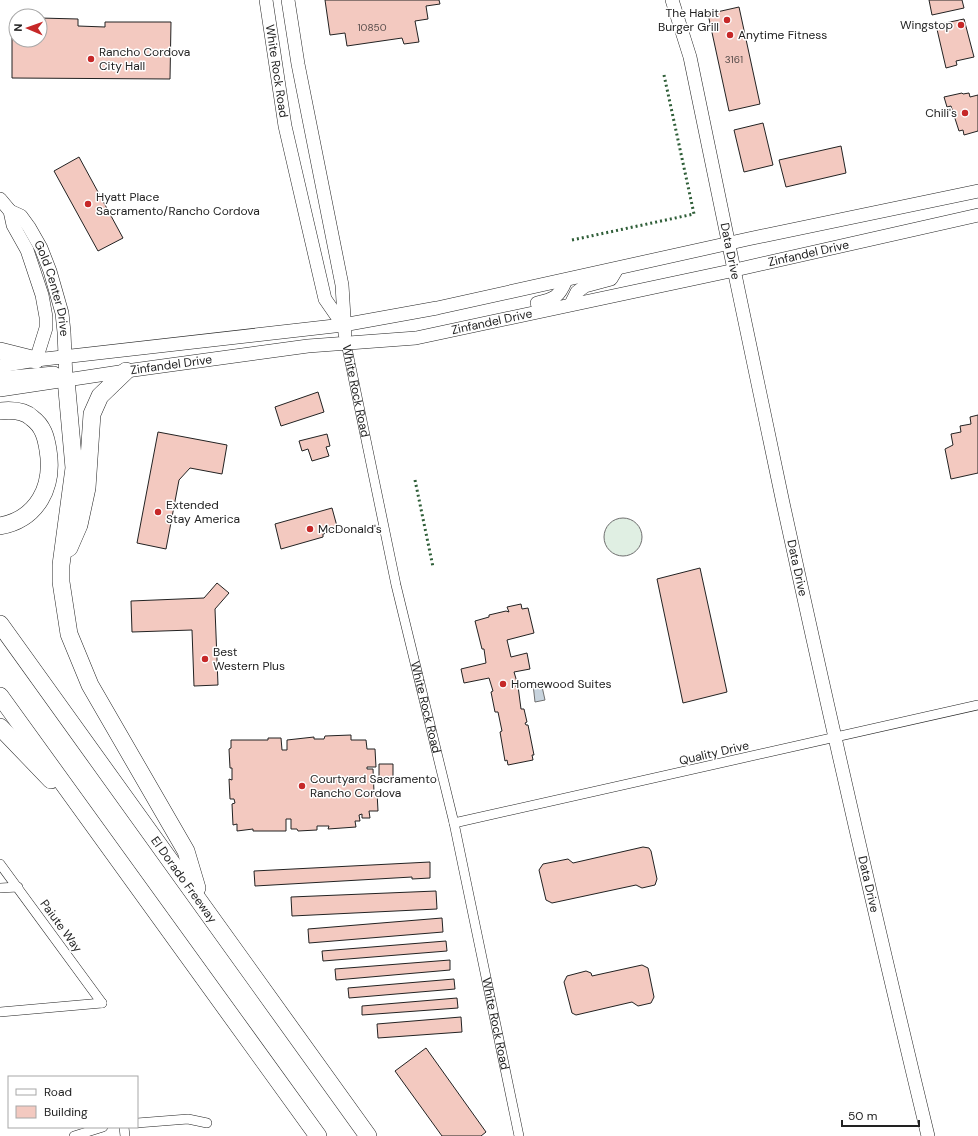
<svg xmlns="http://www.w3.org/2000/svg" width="978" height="1136" viewBox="0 0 978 1136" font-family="'DM Sans',sans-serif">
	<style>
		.green { fill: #e0efe3; stroke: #6f6f6f }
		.water { fill: #c7d3dd; stroke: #6f6f6f }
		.building { fill: #f3c9c0; stroke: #222 }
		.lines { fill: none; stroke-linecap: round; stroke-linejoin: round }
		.street-casing { stroke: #222; stroke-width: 10 }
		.secondary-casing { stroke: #222; stroke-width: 14 }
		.highway-casing { stroke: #222; stroke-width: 18 }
		.street { stroke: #fff; stroke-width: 9 }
		.secondary { stroke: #fff; stroke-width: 13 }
		.highway { stroke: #fff; stroke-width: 17 }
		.hedge { stroke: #2f5e38; stroke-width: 3; stroke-dasharray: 2 3; stroke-linecap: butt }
		.poi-dot { fill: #c62828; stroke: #fff; stroke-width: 1.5 }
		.labels { text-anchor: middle; stroke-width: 3; stroke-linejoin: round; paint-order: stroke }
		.number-label { font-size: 10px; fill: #564c4a }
		.poi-label { font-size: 12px; fill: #222; stroke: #fff; text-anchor: start }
		.street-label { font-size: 12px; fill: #222; stroke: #fff }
	</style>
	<rect width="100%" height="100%" fill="#fff"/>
	<!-- green -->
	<path class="green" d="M604 537a19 19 0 1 1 38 0a19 19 0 1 1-38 0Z"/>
	<!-- water -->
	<path class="water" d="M541,682L545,700L535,702L533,684Z"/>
	<!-- building -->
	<path class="building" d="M325,0H439L440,4L426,6L428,19L415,21L419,42L404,44L402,38L347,46L345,33L330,35Z
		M929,0H962L964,8L932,15Z
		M739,7L760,104L729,111L708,14Z
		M12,18H16V40H40V18L78,19V26L105,27V22H171L170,79L12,78Z
		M964,19L974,57L956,61L957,65L946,68L936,25Z
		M962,93L963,94L969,93L970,97L978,95V131L964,135L963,130L959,131L951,106L947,107L944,97Z
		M763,123L773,165L744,172L734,130Z
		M841,146L846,173L786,187L779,160Z
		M79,157L123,238L98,251L54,171Z
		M318,392L324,412L281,426L275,407Z
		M978,415V473L951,479L945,449L953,445L951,434L961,432L960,426L971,424L970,417Z
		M158,432L227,445L222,474L190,468L179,480L166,549L137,543Z
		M327,434L330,446L326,447L329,456L312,461L308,449L302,451L299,441Z
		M332,508L338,530L323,534V537L281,549L275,524Z
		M700,568L727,692L683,703L657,579Z
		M217,583L229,593L215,609L218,685L194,686L192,630L132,632L131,601L204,598Z
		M521,604L522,609L528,608L534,633L507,640L511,657L527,653L530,669L514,672L517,682L515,683L516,687L518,686L521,709H524L527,722L525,723L526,725H528L534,755H532L533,760L508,765L507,760L505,761L500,732L502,731L498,712H495L491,692L493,691L489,678L464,683L461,669L486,663L484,649H482L475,621L489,617V615L506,611L509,612L507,607Z
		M351,735V740H366L367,749H375L376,767H367V769H373L374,792H377L378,811H369L370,818H362V814L359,815L360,821H355L356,827L328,829L329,826H317V830L298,831L297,829H291V819H286V831H253V829L237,831V824L233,825L232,804L235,803L234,799H230L229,779L232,780V768H230L229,749L231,748V740H268V738H281L282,750H287V740L314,737V739H324L325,736Z
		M379,764H393V778H379Z
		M643,847L649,848L651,851L657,879L655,885L642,888L636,885L552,903L546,900L539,870L543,864L568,859L573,863Z
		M430,862V878L412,879V877L255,886L254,871Z
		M436,891L437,909L292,916L291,897Z
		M442,918L443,932L309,943L308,929Z
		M446,941L447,951L323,961L322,951Z
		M450,960V970L336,980L335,969Z
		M642,965L648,968L654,997L651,1003L638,1006L632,1002L576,1015L572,1013L564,982L567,976L586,971L591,973L592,976Z
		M454,979L455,989L349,998L348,988Z
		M457,998L458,1008L362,1015V1006Z
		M461,1017L462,1032L378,1038L377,1024Z
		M426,1048L486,1132L481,1136H442L395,1071Z"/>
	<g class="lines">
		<defs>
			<g id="street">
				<path id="s1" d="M346,343L396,585L454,823L519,1136"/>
				<path d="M454,823L978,705"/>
				<path d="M0,864L102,1003"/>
				<path d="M0,888L18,887"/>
				<path d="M0,1012L102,1003"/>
				<path d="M137,1123L188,1119L207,1123"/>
				<path d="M124,1127L125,1136"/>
				<path d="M74,1136L103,1127"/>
			</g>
			<g id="secondary">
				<path id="s2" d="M266,0L285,126L325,299L343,325"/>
				<path d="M288,0L298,64L342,285L345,334"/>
				<path id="s3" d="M672,0L690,57C721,206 751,354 783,503C829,714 877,925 928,1136"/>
				<path d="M0,199L10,211L13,225L27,250L42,295L46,317V328L36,360"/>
				<path id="s4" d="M10,211L21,216L29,227L41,248L50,271L62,313L64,332L66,379"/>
				<path d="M537,303C555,299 559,297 566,280"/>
				<path d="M571,304L577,292L585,286L611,279L617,269"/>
				<path d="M0,366L36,360L343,325L437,308L748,239L978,191"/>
				<path d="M0,378L54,373L59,376"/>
				<path id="s5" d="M0,390L126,371L308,346L416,338L735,270L978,215"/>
			</g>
			<g id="highway">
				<path d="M0,351L36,360"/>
				<path d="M66,379L74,468L61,565V582L69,634L90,685L186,851L197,888"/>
				<path d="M0,411C10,410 24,410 32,418C43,426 46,437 48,450C54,486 38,519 0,526"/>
				<path d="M69,548L79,525L87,488L92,414L100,396L126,371"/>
				<path id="s6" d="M0,624L368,1136"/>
				<path d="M0,696L318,1136"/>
				<path d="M0,727L51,780"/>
			</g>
		</defs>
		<!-- street casing -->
		<use href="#street" class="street-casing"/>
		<!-- secondary casing -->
		<use href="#secondary" class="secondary-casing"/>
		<!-- highway casing -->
		<use href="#highway" class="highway-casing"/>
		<!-- street -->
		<use href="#street" class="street"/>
		<!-- secondary -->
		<use href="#secondary" class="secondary"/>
		<!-- highway -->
		<use href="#highway" class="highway"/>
		<!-- hedge -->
		<path class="hedge" d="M572,240L694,214L664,75
			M415,480L433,567"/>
	</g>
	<!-- markers -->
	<g class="poi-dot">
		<circle cx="727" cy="20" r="4"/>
		<circle cx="961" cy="25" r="4"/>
		<circle cx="730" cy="35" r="4"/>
		<circle cx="91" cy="59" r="4"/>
		<circle cx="965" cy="113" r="4"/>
		<circle cx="88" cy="204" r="4"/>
		<circle cx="158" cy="512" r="4"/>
		<circle cx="310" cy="529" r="4"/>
		<circle cx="205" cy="659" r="4"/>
		<circle cx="503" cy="684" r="4"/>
		<circle cx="302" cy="786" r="4"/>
	</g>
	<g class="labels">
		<!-- number labels -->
		<g class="number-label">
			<text x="372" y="31">10850</text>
			<text x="734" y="63">3161</text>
		</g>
		<!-- poi labels -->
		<g class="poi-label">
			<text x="719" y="17" text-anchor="end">The Habit<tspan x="719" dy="14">Burger Grill</tspan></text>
			<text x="953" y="29" text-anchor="end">Wingstop</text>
			<text x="738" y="39">Anytime Fitness</text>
			<text x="99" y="56">Rancho Cordova<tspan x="99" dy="14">City Hall</tspan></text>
			<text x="957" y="117" text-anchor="end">Chili's</text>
			<text x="96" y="201">Hyatt Place<tspan x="96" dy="14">Sacramento/Rancho Cordova</tspan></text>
			<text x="166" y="509">Extended<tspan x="166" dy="14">Stay America</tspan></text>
			<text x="318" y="533">McDonald's</text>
			<text x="213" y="656">Best<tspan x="213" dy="14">Western Plus</tspan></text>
			<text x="511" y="688">Homewood Suites</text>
			<text x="310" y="783">Courtyard Sacramento<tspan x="310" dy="14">Rancho Cordova</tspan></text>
		</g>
		<!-- street labels -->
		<g class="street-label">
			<text dy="4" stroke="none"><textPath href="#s2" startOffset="72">White Rock Road</textPath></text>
			<text dy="4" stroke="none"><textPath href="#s3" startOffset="258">Data Drive</textPath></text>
			<text dy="4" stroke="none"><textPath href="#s5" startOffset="821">Zinfandel Drive</textPath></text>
			<text dy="4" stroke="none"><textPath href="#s4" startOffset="92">Gold Center Drive</textPath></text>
			<text dy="4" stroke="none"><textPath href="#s5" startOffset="497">Zinfandel Drive</textPath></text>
			<text dy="4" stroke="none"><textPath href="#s5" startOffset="173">Zinfandel Drive</textPath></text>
			<text dy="4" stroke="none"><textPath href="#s1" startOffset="49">White Rock Road</textPath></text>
			<text dy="4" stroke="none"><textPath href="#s3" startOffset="582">Data Drive</textPath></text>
			<text dy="4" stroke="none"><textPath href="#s1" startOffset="373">White Rock Road</textPath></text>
			<text transform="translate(714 753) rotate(-13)" y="4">Quality Drive</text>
			<text dy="4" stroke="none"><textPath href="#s6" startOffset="315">El Dorado Freeway</textPath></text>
			<text dy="4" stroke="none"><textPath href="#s3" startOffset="906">Data Drive</textPath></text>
			<text transform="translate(61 926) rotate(54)" y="4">Paiute Way</text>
			<text dy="4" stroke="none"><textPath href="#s1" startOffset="697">White Rock Road</textPath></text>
		</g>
	</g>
	<!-- legend -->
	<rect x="8" y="1076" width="130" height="52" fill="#ffffff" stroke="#a7a7a7"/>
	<rect x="16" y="1089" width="20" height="6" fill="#ffffff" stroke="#a7a7a7"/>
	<text x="44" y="1096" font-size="12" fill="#222222">Road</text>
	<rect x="16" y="1106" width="20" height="12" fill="#f3c9c0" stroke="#a7a7a7"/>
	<text x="44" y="1116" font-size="12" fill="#222222">Building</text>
	<!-- north arrow -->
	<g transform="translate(28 28) rotate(272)"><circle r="19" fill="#ffffff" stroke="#a7a7a7"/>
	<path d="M0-3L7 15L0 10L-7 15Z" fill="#c62828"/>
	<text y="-6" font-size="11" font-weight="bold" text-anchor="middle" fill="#222222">N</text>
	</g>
	<!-- scale -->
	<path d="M842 1120v6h77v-6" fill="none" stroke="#222222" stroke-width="2"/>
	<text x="848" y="1120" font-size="12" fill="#222222" stroke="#ffffff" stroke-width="3" paint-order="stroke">50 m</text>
</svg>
